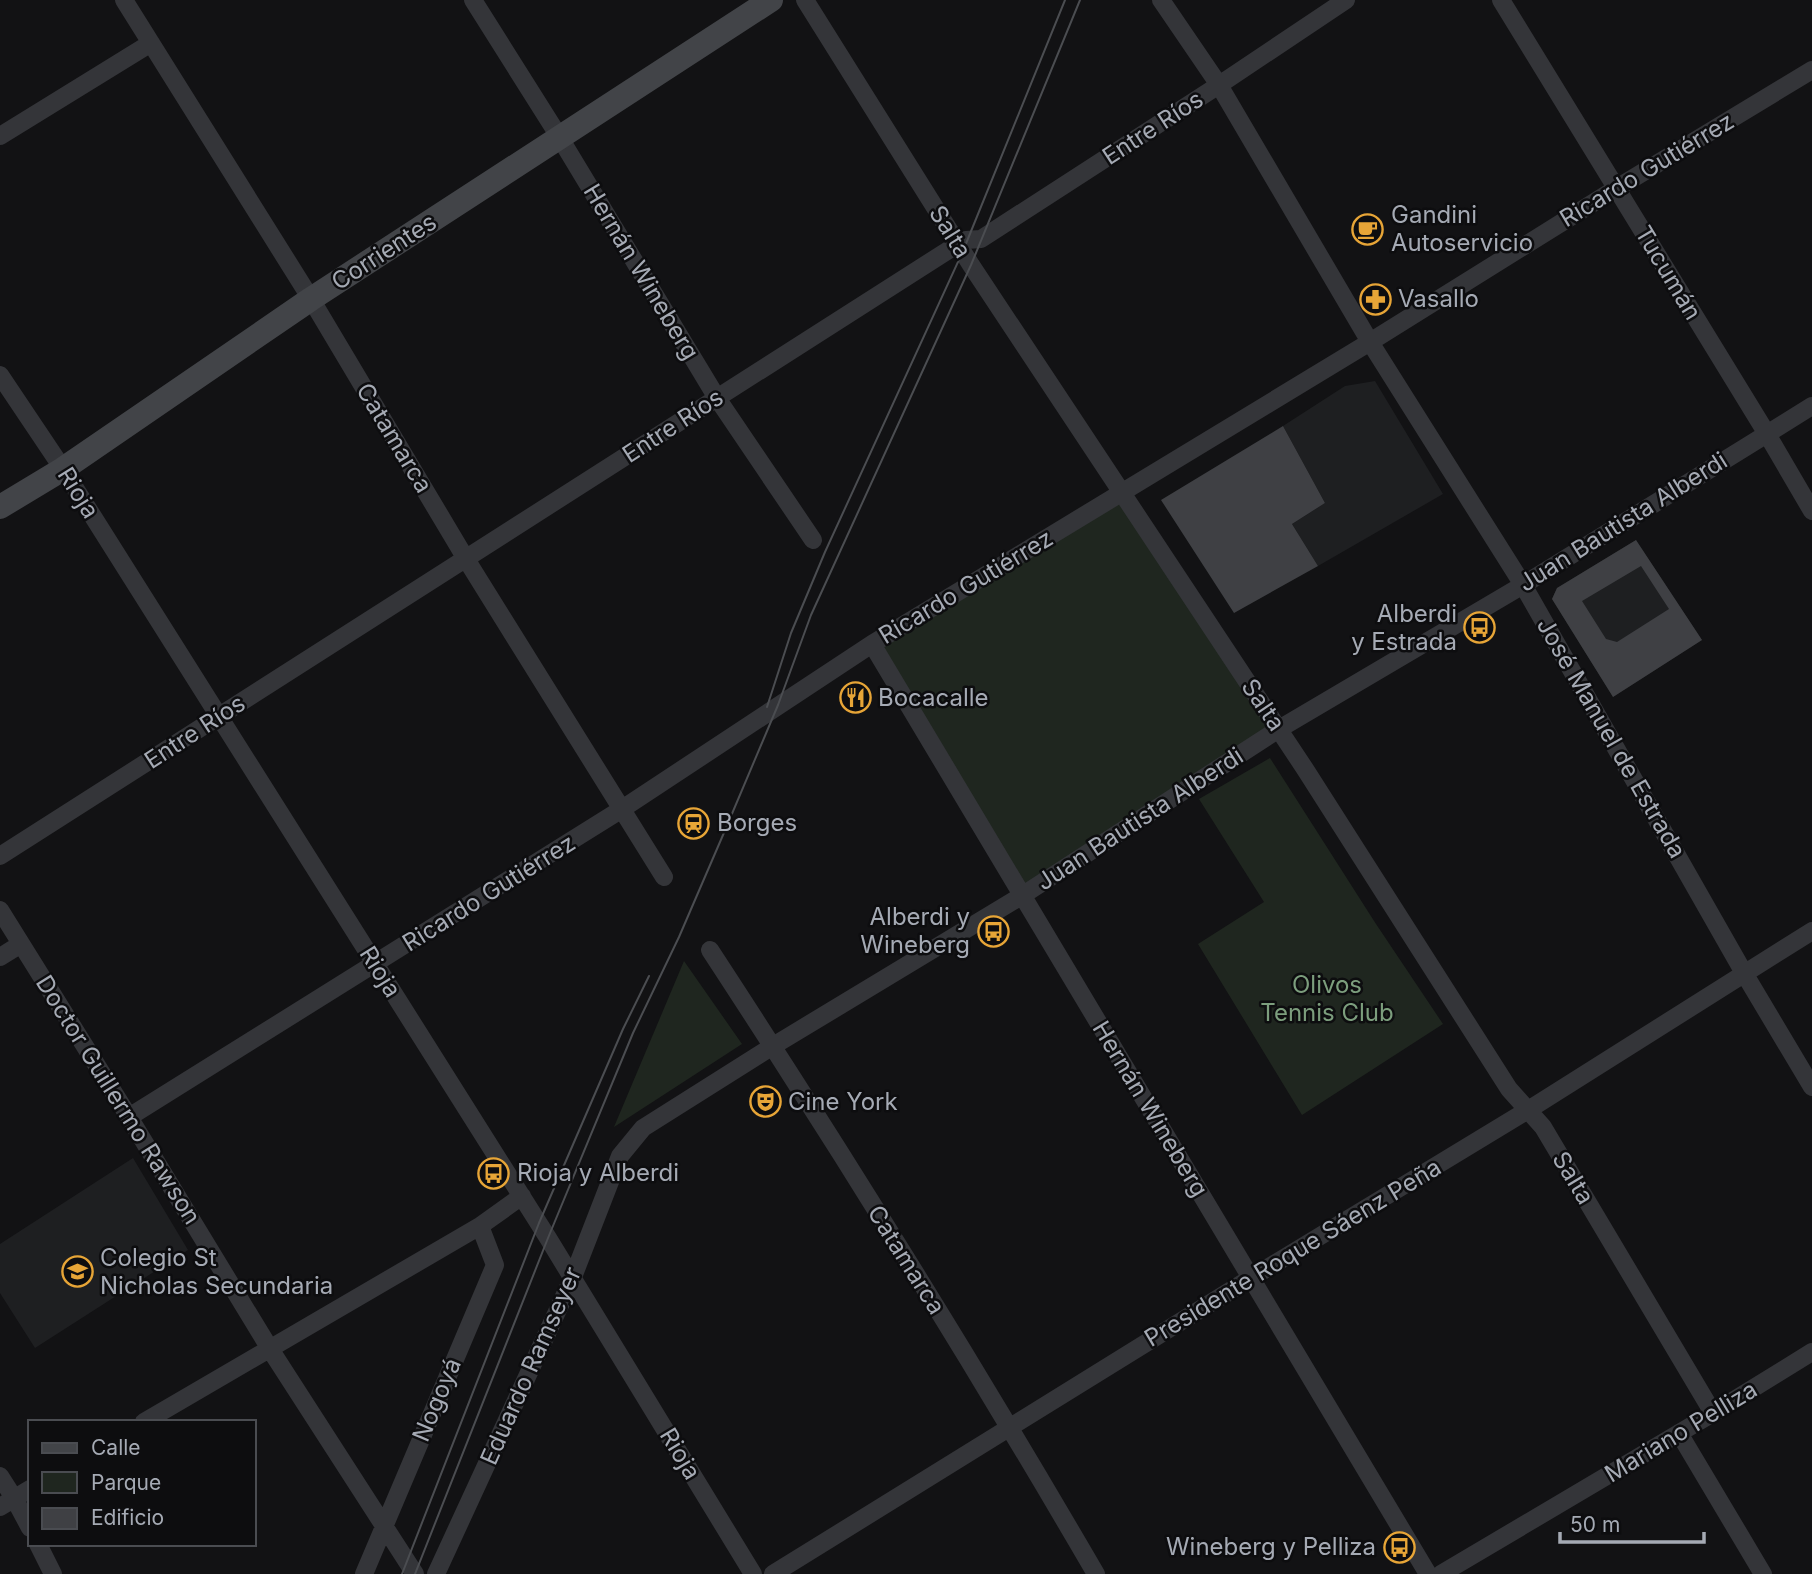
<svg xmlns="http://www.w3.org/2000/svg" width="1812" height="1574" viewBox="0 0 1812 1574" font-family="Inter,sans-serif">
	<style>
		.built { fill: #1e1f21 }
		.green { fill: #1f261f }
		.building { fill: #3f4044; fill-rule: evenodd }
		.lines { fill: none; stroke-linecap: round; stroke-linejoin: round }
		.street { stroke: #343539; stroke-width: 18 }
		.secondary { stroke: #424448; stroke-width: 24 }
		.tram { stroke: #4b4d51; stroke-width: 2 }
		.labels { text-anchor: middle; stroke-width: 5; stroke-linejoin: round; paint-order: stroke }
		.street-label { font-size: 24px; fill: #a5aab4; stroke: #0d0d0f }
		.poi-label { font-size: 24px; fill: #a5aab4; stroke: #0d0d0f; text-anchor: start }
		.park-label { font-size: 24px; fill: #7c9e7d; stroke: #0d0d0f }
	</style>
	<rect width="100%" height="100%" fill="#121214"/>
	<!-- built -->
	<path class="built" d="M1375,381L1443,494L1318,566L1292,524L1325,503L1283,426L1345,386Z
		M1636,540L1702,640L1613,697L1552,599L1557,588Z
		M133,1158L188,1250L35,1348L0,1293V1244Z"/>
	<!-- green -->
	<path class="green" d="M1122,492L1279,729L1023,895L872,644Z
		M1270,758L1376,924L1443,1024L1302,1115L1198,944L1264,902L1199,799Z
		M684,961L742,1044L614,1127Z"/>
	<!-- building -->
	<path class="building" d="M1283,426L1325,503L1292,524L1318,566L1234,613L1161,500Z
		M1636,540L1702,640L1613,697L1552,599L1557,588ZM1641,566L1669,609L1617,642L1606,639L1582,601Z"/>
	<g class="lines">
		<!-- street -->
		<path class="street" d="M124,0L311,299L466,559L664,877
			M473,0L560,138L717,398L813,540
			M805,0L971,265L1305,769L1509,1089L1543,1127L1713,1413
			M1161,0L1219,85L1370,342L1523,585L1744,973L1812,1087
			M1501,0L1767,434L1812,511
			M0,136L151,43
			M0,375L63,469L548,1238L753,1574
			M872,644L1428,1574
			M0,856L958,244L966,240L981,239L1219,85L1346,0
			M0,910L129,1117L270,1349L415,1574
			M710,950C844,1155 973,1363 1096,1574
			M0,957L21,944
			M129,1117L622,809L872,644L1370,342L1617,188L1812,70
			M144,1422L480,1226L522,1196
			M1679,1433L1763,1574
			M0,1476L14,1498L30,1528
			M0,1507L30,1489
			M38,1544L53,1574
			M364,1574L495,1265L480,1226
			M436,1574L573,1277L620,1156L643,1128L773,1046L1023,895L1279,729L1523,585L1812,406
			M773,1574L1251,1278L1528,1110L1812,931
			M1441,1574L1713,1413L1812,1352"/>
		<!-- secondary -->
		<path class="secondary" d="M0,507L63,469L311,299L771,0"/>
		<!-- tram -->
		<path class="tram" d="M767,707L791,633L825,552L963,251L1065,0
			M402,1574L539,1223L623,1029L649,976
			M415,1574L548,1238L633,1033L679,937L723,835L778,705L811,615L971,265L1080,0"/>
	</g>
	<!-- icons -->
	<defs>
		<symbol id="cafe-ring" viewBox="-11 -11 22 22"><circle r="9.5" fill="#0d0d0f" stroke="#e7a537" stroke-width="1.5"/><path d="M-5.5-4.5H6V0H3Q3 3.5 0 3.5H-2.5Q-5.5 3.5-5.5 0ZM3-3.2v2h1.7v-2ZM-6 4.5H4V6H-6Z" fill="#e7a537"/></symbol>
		<symbol id="pharmacy-ring" viewBox="-11 -11 22 22"><circle r="9.5" fill="#0d0d0f" stroke="#e7a537" stroke-width="1.5"/><path d="M-2-6h4v4h4v4h-4v4h-4v-4h-4v-4h4Z" fill="#e7a537"/></symbol>
		<symbol id="bus-ring" viewBox="-11 -11 22 22"><circle r="9.5" fill="#0d0d0f" stroke="#e7a537" stroke-width="1.5"/><path d="M-5-6H5V4H4V6H2V4H-2V6H-4V4H-5ZM-3.5-4V0h7V-4ZM-3.5 1.2v1.5H-2V1.2ZM2 1.2v1.5H3.5V1.2Z" fill="#e7a537"/></symbol>
		<symbol id="restaurant-ring" viewBox="-11 -11 22 22"><circle r="9.5" fill="#0d0d0f" stroke="#e7a537" stroke-width="1.5"/><path d="M-5-6h1v4h1v-4h1v4h1v-4h1v5L-1.5 .5V6h-2V.5L-5-1ZM5-6V6H3V1.5H1.5Q1.5-4 5-6Z" fill="#e7a537"/></symbol>
		<symbol id="station-ring" viewBox="-11 -11 22 22"><circle r="9.5" fill="#0d0d0f" stroke="#e7a537" stroke-width="1.5"/><path d="M-3-6H3Q5-6 5-4V2Q5 4 3 4L4.5 6H3L1.5 4h-3L-3 6H-4.5L-3 4Q-5 4-5 2V-4Q-5-6-3-6ZM-3.5-4v3h7v-3ZM-3.5 1v1.5H-2V1ZM2 1v1.5H3.5V1Z" fill="#e7a537"/></symbol>
		<symbol id="theatre-ring" viewBox="-11 -11 22 22"><circle r="9.5" fill="#0d0d0f" stroke="#e7a537" stroke-width="1.5"/><path d="M-5-5.5Q0-4 5-5.5V0Q5 5 0 6Q-5 5-5 0ZM-3.3-2.5H-1v1.5H-3.3ZM1-2.5H3.3v1.5H1ZM-2.8 1Q0 5.5 2.8 1Z" fill="#e7a537"/></symbol>
		<symbol id="school-ring" viewBox="-11 -11 22 22"><circle r="9.5" fill="#0d0d0f" stroke="#e7a537" stroke-width="1.5"/><path d="M0-5L7-2L0 1L-7-2ZM-4 1L0 2.5L4 1V4Q0 6-4 4Z" fill="#e7a537"/></symbol>
	</defs>
	<g fill-rule="evenodd">
		<use href="#cafe-ring" x="1350" y="212" width="35" height="35"/>
		<use href="#pharmacy-ring" x="1358" y="282" width="35" height="35"/>
		<use href="#bus-ring" x="1462" y="610" width="35" height="35"/>
		<use href="#restaurant-ring" x="838" y="680" width="35" height="35"/>
		<use href="#station-ring" x="676" y="806" width="35" height="35"/>
		<use href="#bus-ring" x="976" y="914" width="35" height="35"/>
		<use href="#theatre-ring" x="748" y="1084" width="35" height="35"/>
		<use href="#bus-ring" x="476" y="1156" width="35" height="35"/>
		<use href="#school-ring" x="60" y="1254" width="35" height="35"/>
		<use href="#bus-ring" x="1382" y="1530" width="35" height="35"/>
	</g>
	<g class="labels">
		<!-- street labels -->
		<g class="street-label">
			<text transform="translate(1153 128) rotate(-33)" y="8">Entre Ríos</text>
			<text transform="translate(1647 170) rotate(-31)" y="8">Ricardo Gutiérrez</text>
			<text transform="translate(950 232) rotate(58)" y="8">Salta</text>
			<text transform="translate(384 252) rotate(-33)" y="8">Corrientes</text>
			<text transform="translate(641 272) rotate(59)" y="8">Hernán Wineberg</text>
			<text transform="translate(1668 273) rotate(59)" y="8">Tucumán</text>
			<text transform="translate(673 426) rotate(-33)" y="8">Entre Ríos</text>
			<text transform="translate(394 438) rotate(59)" y="8">Catamarca</text>
			<text transform="translate(78 493) rotate(58)" y="8">Rioja</text>
			<text transform="translate(1623 522) rotate(-32)" y="8">Juan Bautista Alberdi</text>
			<text transform="translate(966 587) rotate(-31)" y="8">Ricardo Gutiérrez</text>
			<text transform="translate(1263 705) rotate(56)" y="8">Salta</text>
			<text transform="translate(195 732) rotate(-33)" y="8">Entre Ríos</text>
			<text transform="translate(1611 738) rotate(60)" y="8">José Manuel de Estrada</text>
			<text transform="translate(1140 819) rotate(-33)" y="8">Juan Bautista Alberdi</text>
			<text transform="translate(489 893) rotate(-32)" y="8">Ricardo Gutiérrez</text>
			<text transform="translate(380 972) rotate(58)" y="8">Rioja</text>
			<text transform="translate(118 1100) rotate(58)" y="8">Doctor Guillermo Rawson</text>
			<text transform="translate(1150 1109) rotate(59)" y="8">Hernán Wineberg</text>
			<text transform="translate(1573 1178) rotate(59)" y="8">Salta</text>
			<text transform="translate(1293 1253) rotate(-31)" y="8">Presidente Roque Sáenz Peña</text>
			<text transform="translate(906 1260) rotate(58)" y="8">Catamarca</text>
			<text transform="translate(531 1366) rotate(-66)" y="8">Eduardo Ramseyer</text>
			<text transform="translate(437 1400) rotate(-67)" y="8">Nogoyá</text>
			<text transform="translate(1681 1432) rotate(-31)" y="8">Mariano Pelliza</text>
			<text transform="translate(680 1454) rotate(59)" y="8">Rioja</text>
		</g>
		<!-- poi labels -->
		<g class="poi-label">
			<text x="1391" y="223">Gandini<tspan x="1391" dy="28">Autoservicio</tspan></text>
			<text x="1398" y="307">Vasallo</text>
			<text x="1457" y="622" text-anchor="end">Alberdi<tspan x="1457" dy="28">y Estrada</tspan></text>
			<text x="878" y="706">Bocacalle</text>
			<text x="717" y="831">Borges</text>
			<text x="970" y="925" text-anchor="end">Alberdi y<tspan x="970" dy="28">Wineberg</tspan></text>
			<text x="788" y="1110">Cine York</text>
			<text x="517" y="1181">Rioja y Alberdi</text>
			<text x="100" y="1266">Colegio St<tspan x="100" dy="28">Nicholas Secundaria</tspan></text>
			<text x="1376" y="1555" text-anchor="end">Wineberg y Pelliza</text>
		</g>
		<!-- park labels -->
		<g class="park-label">
			<text x="1327" y="993">Olivos<tspan x="1327" dy="28">Tennis Club</tspan></text>
		</g>
	</g>
	<!-- legend -->
	<rect x="28" y="1420" width="228" height="126" fill="#0d0d0f" stroke="#4a4c51" stroke-width="2"/>
	<rect x="42" y="1443" width="35" height="10" fill="#424448" stroke="#4a4c51" stroke-width="2"/>
	<text x="91" y="1455" font-size="21" fill="#a5aab4">Calle</text>
	<rect x="42" y="1472" width="35" height="21" fill="#1f261f" stroke="#4a4c51" stroke-width="2"/>
	<text x="91" y="1490" font-size="21" fill="#a5aab4">Parque</text>
	<rect x="42" y="1508" width="35" height="21" fill="#3f4044" stroke="#4a4c51" stroke-width="2"/>
	<text x="91" y="1525" font-size="21" fill="#a5aab4">Edificio</text>
	<!-- scale -->
	<path d="M1560 1532v10h144v-10" fill="none" stroke="#a5aab4" stroke-width="3.5"/>
	<text x="1570" y="1532" font-size="21" fill="#a5aab4" stroke="#0d0d0f" stroke-width="5" paint-order="stroke">50 m</text>
</svg>
